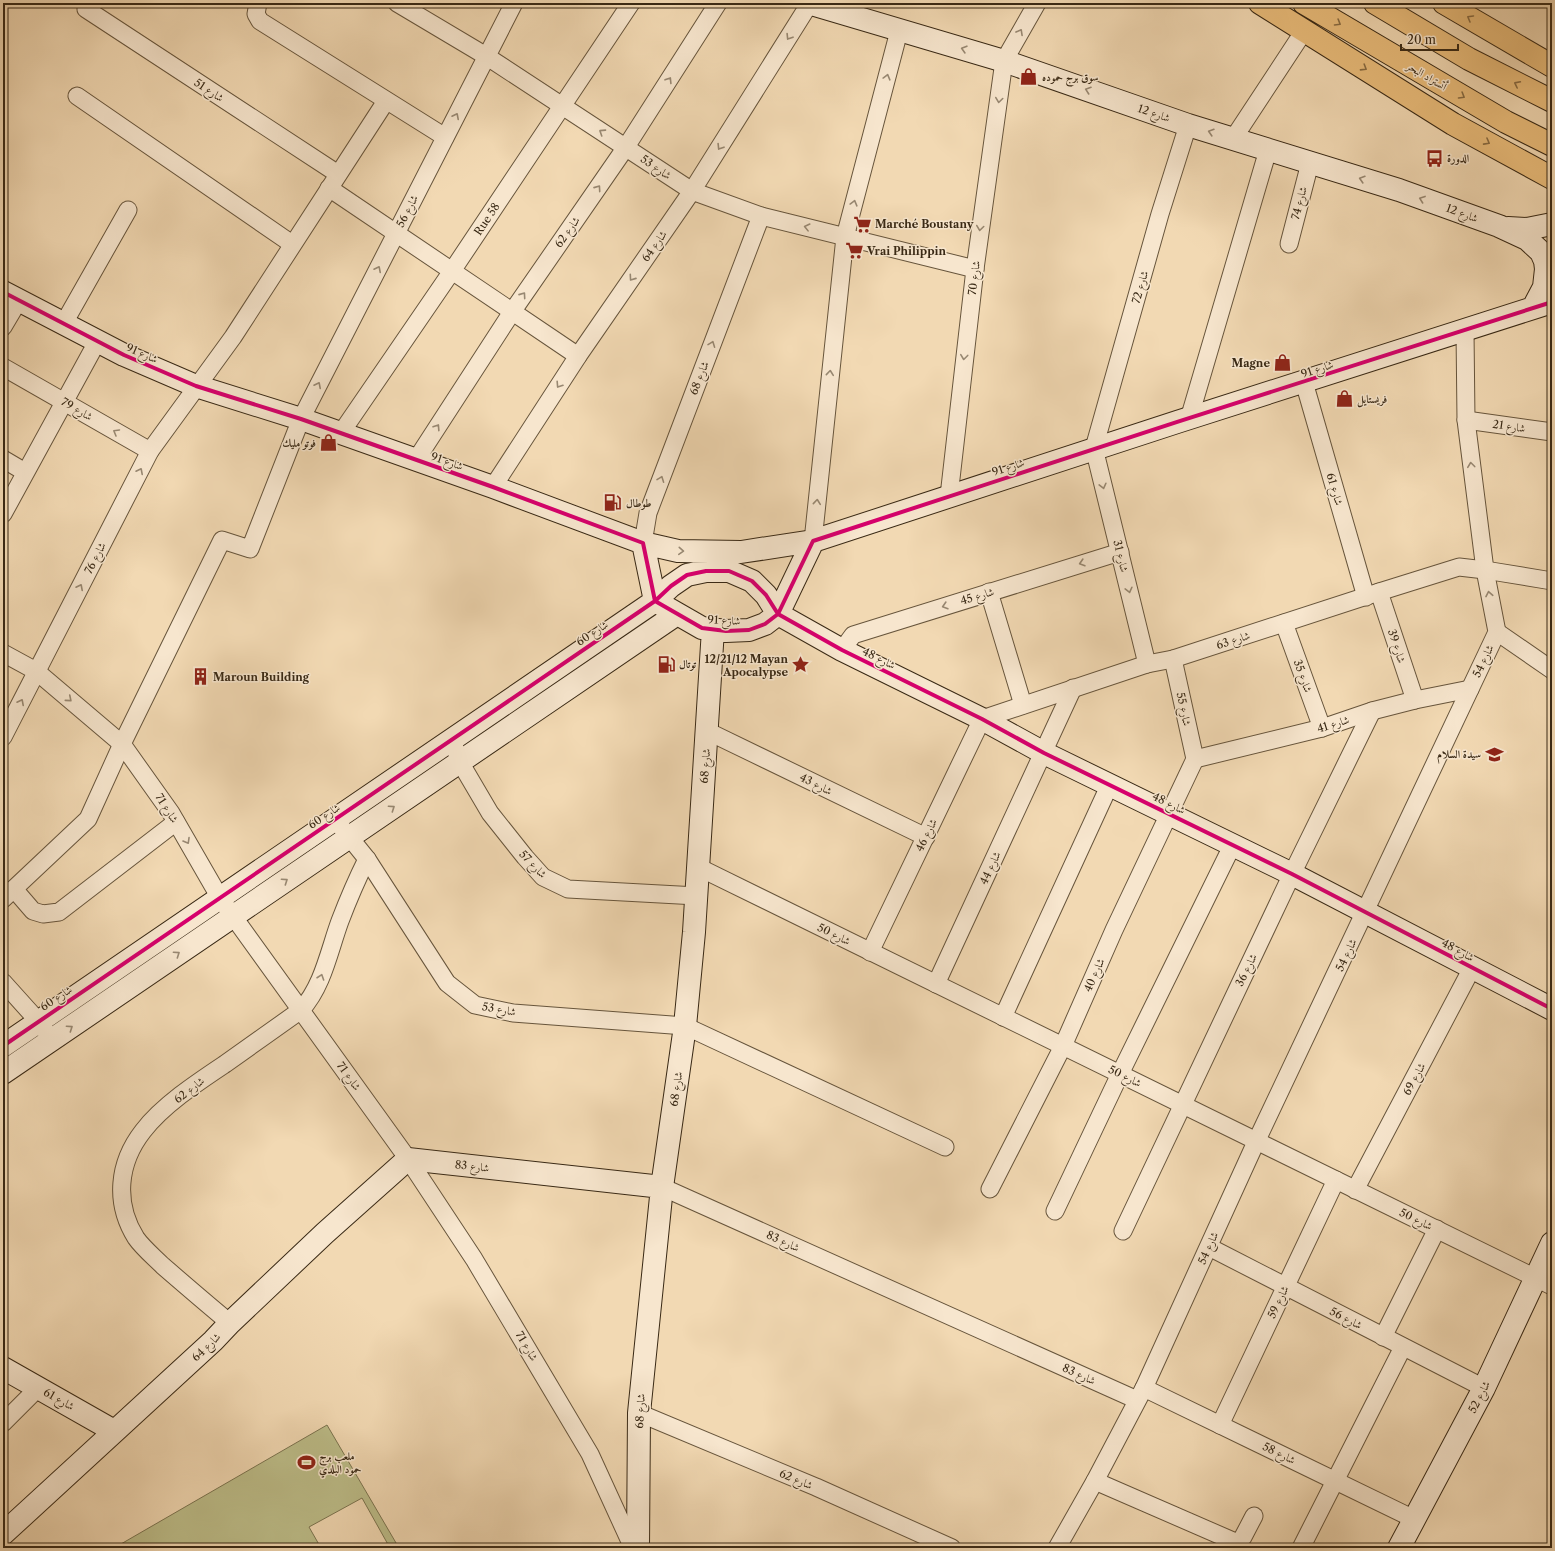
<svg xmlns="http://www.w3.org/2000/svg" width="1555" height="1551" viewBox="0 0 1555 1551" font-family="'Libre Caslon Text',Amiri,serif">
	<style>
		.green { fill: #bdbe8a; stroke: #7b7450 }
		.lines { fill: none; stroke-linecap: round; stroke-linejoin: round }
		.street-casing { stroke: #67553c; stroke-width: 19 }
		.secondary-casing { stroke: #392915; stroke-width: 24 }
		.highway-casing { stroke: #392915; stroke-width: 24 }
		.street { stroke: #f7e6ce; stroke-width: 17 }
		.secondary { stroke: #f7e6ce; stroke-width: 22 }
		.highway { stroke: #e9bc7a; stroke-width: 22 }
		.cycleway-casing { stroke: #f7e6ce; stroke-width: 6 }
		.cycleway { stroke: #d6006c; stroke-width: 4 }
		.oneway { stroke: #886b42 }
		.oneway2 { stroke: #988872 }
		.labels { text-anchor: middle; stroke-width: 3; stroke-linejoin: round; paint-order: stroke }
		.street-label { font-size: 11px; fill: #392915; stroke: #f7e6ce }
		.poi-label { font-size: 11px; font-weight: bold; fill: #392915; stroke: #f7e6ce; text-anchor: start }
	</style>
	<rect width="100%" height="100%" fill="#f2d9b3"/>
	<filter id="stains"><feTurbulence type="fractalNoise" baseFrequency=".005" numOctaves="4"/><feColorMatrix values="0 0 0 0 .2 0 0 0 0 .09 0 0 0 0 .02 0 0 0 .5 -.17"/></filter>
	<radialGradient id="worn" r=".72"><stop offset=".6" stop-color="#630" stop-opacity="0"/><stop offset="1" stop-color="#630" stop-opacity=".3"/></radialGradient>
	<!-- green -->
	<path class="green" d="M327,1425L399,1548H390L362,1498L309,1527L321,1548H114Z"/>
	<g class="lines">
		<defs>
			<g id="street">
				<path d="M87,3L86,9L338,174"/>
				<path d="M258,3L256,14L260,21L445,137"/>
				<path d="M397,3L486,56L692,191L761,216L975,269"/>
				<path d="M77,96L292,244"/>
				<path d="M1233,139L1304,31"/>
				<path d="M329,188L578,356"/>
				<path d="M1289,244L1310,163"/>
				<path d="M64,323L128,210"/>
				<path d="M3,327L19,300"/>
				<path d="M3,367L150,451"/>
				<path d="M1304,382L1366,597"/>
				<path d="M1189,419L1268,150"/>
				<path d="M1466,420L1552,432"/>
				<path id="s1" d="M341,433L452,271L631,3"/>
				<path d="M3,459L25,472"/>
				<path d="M416,460L512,312L626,147L718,3"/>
				<path d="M493,487L578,356L692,191L810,3"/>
				<path d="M949,496L975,269L1004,61L1037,3"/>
				<path d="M3,514L97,342"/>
				<path d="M813,541L845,237L899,31"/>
				<path d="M643,543L648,513L761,216"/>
				<path d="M989,592L1023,705"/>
				<path d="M1379,592L1415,700"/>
				<path d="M1284,623L1322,728"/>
				<path d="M1497,632L1552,670"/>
				<path d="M842,650L853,635L1120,552"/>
				<path d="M3,653L36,671L122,744L171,813L220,898L408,1159L474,1259L590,1454L633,1548"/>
				<path d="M1173,659L1195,759"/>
				<path d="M1147,664L1094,448L1160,214L1188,125"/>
				<path d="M707,731L926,837"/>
				<path d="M3,737L150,451L233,337L386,101"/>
				<path d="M452,740L460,762L490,813L525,857L543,877L568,889L697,896"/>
				<path d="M1195,759L1322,728L1372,711L1415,700L1470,689"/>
				<path d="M342,828L367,859L447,983L475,1005L513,1013L685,1026L945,1147"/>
				<path d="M698,867L1552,1286"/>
				<path d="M14,889L33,911L43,914L59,912L176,822"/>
				<path d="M3,899L88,819L122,744L222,540L250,549L301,419L514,3"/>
				<path d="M870,952L982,719L1147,664L1173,659L1379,592L1459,567L1485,570L1552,581"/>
				<path d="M3,982L39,1022L46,1032"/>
				<path d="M936,984L1073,688"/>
				<path d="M1003,1017L1110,784"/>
				<path d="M662,1187L1137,1400"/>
				<path d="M990,1189L1063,1046L1114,930L1195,759"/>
				<path d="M1355,1190L1472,968"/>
				<path d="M1055,1211L1120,1074L1233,844"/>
				<path d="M1123,1231L1292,874L1372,711"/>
				<path d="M1209,1247L1484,1388"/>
				<path d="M230,1323C207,1304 185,1285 163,1266C154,1257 143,1248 136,1238C114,1203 118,1163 143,1131C163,1105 198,1082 225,1064C250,1046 276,1028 301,1010C323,986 329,951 340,921C348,900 357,879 367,859"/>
				<path d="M1383,1337L1437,1229"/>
				<path d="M1144,1388L1414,1519"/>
				<path d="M639,1413L816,1487L952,1548"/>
				<path d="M3,1423L38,1388"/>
				<path d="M1220,1425L1336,1180"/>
				<path d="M1095,1481L1233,1541L1239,1542L1243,1537L1254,1516"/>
				<path d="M1057,1548L1095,1481L1144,1388L1256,1142L1497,632L1485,570L1466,420L1465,331"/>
				<path d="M1301,1548L1403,1347"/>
			</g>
			<path id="secondary" d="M808,3L1004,61L1188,125L1399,190L1499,226L1527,239L1541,252L1545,261L1546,269L1544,287L1533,308
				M1508,228L1527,229L1552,224
				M3,292L124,355L196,386L301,419L493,487L643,543L655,601L702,628L726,631L749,630L765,624L778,614L813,541C1059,459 1305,381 1552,302
				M643,543L678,551L741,552L813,541
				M3,1046L655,601L671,586L687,575L706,571H729L752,581L766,595L778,614L842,650L982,719L1044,753L1292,874L1552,1009
				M3,1073L677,614
				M3,1368L114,1431
				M3,1534L213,1341L230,1323L325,1233L408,1159L662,1187
				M638,1548L639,1413L662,1187L685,1026L694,932L713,629
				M1399,1548L1484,1388L1552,1243"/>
			<path id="highway" d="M1260,3L1453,124L1552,178
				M1304,3L1506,122L1552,145
				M1375,3L1469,59L1552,101
				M1444,3L1552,66"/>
		</defs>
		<!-- street casing -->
		<use href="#street" class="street-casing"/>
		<!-- secondary casing -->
		<use href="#secondary" class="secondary-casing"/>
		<!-- highway casing -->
		<use href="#highway" class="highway-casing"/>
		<!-- street -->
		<use href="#street" class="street"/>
		<!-- secondary -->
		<use href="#secondary" class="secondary"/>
		<!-- highway -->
		<use href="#highway" class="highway"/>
		<defs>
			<path id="cycleway" d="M3,292L124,355L196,386L301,419L493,487L643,543L655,601L702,628L726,631L749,630L765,624L778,614L813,541C1059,459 1305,381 1552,302
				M3,1046L655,601L671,586L687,575L706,571H729L752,581L766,595L778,614L842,650L982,719L1044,753L1292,874L1552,1009"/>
		</defs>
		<!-- cycleway casing -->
		<use href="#cycleway" class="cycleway-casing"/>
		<!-- cycleway -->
		<use href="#cycleway" class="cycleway"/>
	</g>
	<!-- one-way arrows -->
	<defs><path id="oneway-chevron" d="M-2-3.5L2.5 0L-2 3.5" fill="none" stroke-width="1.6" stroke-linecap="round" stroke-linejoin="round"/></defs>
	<g class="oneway">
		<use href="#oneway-chevron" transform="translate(1470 18) rotate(-150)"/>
		<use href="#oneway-chevron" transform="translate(1338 23) rotate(31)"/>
		<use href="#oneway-chevron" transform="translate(1364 68) rotate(32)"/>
		<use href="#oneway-chevron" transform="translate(1517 84) rotate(-153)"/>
		<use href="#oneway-chevron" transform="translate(1462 96) rotate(31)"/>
		<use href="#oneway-chevron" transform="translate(1487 142) rotate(29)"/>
	</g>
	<g class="oneway2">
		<use href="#oneway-chevron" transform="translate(1020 32) rotate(-61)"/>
		<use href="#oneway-chevron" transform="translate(789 37) rotate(122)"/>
		<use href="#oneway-chevron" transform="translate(964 49) rotate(-164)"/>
		<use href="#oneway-chevron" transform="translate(887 77) rotate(-75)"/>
		<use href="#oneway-chevron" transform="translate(669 80) rotate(-58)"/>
		<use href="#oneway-chevron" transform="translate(1088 90) rotate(-161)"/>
		<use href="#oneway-chevron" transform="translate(999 100) rotate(98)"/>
		<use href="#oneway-chevron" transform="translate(456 116) rotate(-63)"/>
		<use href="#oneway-chevron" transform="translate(602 132) rotate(-147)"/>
		<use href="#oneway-chevron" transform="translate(1211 132) rotate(-163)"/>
		<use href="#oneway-chevron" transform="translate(720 147) rotate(122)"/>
		<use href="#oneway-chevron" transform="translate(1362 179) rotate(-163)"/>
		<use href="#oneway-chevron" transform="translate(598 188) rotate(-55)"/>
		<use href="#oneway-chevron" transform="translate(1422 199) rotate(-160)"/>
		<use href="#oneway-chevron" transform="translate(854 203) rotate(-75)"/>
		<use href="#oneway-chevron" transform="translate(807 227) rotate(-166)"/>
		<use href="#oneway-chevron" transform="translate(980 228) rotate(98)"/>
		<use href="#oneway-chevron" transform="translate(378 269) rotate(-63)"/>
		<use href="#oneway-chevron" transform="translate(632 278) rotate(125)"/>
		<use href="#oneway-chevron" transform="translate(523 295) rotate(-55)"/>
		<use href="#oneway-chevron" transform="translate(712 344) rotate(-69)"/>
		<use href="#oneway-chevron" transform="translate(964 357) rotate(97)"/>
		<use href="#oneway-chevron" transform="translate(830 373) rotate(-84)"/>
		<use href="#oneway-chevron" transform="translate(318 385) rotate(-63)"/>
		<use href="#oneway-chevron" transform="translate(559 385) rotate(123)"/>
		<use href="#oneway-chevron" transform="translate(437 427) rotate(-57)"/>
		<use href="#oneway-chevron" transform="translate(116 432) rotate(-150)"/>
		<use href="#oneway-chevron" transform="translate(1471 465) rotate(-97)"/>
		<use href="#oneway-chevron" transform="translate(140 471) rotate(-63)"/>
		<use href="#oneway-chevron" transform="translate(661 479) rotate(-69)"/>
		<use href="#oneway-chevron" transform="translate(1103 486) rotate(76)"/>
		<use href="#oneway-chevron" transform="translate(817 502) rotate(-84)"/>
		<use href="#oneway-chevron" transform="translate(681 551) rotate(4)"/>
		<use href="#oneway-chevron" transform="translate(1082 563) rotate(163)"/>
		<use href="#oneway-chevron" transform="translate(80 587) rotate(-63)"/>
		<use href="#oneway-chevron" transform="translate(1129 590) rotate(76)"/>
		<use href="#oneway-chevron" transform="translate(1489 594) rotate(-101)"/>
		<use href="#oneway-chevron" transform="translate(945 606) rotate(163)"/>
		<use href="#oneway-chevron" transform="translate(69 699) rotate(40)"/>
		<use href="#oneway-chevron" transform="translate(21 702) rotate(-63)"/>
		<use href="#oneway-chevron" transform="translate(392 808) rotate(-34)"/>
		<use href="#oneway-chevron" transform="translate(187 841) rotate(60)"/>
		<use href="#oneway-chevron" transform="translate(285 881) rotate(-34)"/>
		<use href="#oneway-chevron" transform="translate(177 954) rotate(-34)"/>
		<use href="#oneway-chevron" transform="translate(321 977) rotate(-71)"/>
		<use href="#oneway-chevron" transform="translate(70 1028) rotate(-34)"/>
	</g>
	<!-- icons -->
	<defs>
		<symbol id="shop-bare" viewBox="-9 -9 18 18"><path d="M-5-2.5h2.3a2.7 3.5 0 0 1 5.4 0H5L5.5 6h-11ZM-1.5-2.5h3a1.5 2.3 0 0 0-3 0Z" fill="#8f2418" stroke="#f7e6ce" stroke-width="2.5" paint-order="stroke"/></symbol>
		<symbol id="bus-bare" viewBox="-9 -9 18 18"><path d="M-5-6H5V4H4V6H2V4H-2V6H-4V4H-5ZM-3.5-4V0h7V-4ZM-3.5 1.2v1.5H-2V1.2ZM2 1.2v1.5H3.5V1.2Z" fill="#8f2418" stroke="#f7e6ce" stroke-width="2.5" paint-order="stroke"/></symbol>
		<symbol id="supermarket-bare" viewBox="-9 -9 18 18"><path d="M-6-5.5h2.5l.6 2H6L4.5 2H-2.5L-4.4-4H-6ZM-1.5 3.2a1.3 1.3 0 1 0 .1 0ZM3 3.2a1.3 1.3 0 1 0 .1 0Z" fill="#8f2418" stroke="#f7e6ce" stroke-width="2.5" paint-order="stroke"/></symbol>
		<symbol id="fuel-bare" viewBox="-9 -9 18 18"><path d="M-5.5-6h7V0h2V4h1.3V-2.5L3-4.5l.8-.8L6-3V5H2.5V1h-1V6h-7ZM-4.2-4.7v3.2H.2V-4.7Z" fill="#8f2418" stroke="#f7e6ce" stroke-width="2.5" paint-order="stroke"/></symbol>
		<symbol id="sight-bare" viewBox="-9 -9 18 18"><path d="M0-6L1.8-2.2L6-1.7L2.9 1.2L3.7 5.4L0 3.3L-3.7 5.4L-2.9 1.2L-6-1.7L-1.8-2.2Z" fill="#8f2418" stroke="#f7e6ce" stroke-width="2.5" paint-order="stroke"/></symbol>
		<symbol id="building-bare" viewBox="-9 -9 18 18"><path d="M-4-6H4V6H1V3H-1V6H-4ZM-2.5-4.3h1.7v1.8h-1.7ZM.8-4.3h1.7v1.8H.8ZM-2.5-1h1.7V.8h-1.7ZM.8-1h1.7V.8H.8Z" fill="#8f2418" stroke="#f7e6ce" stroke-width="2.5" paint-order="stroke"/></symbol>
		<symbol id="school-bare" viewBox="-9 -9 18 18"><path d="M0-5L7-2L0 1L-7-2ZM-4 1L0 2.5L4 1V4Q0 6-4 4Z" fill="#8f2418" stroke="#f7e6ce" stroke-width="2.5" paint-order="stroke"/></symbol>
		<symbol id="stadium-bare" viewBox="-9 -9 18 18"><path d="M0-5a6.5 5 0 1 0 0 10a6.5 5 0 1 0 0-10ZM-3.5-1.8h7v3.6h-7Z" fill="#8f2418" stroke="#f7e6ce" stroke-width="2.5" paint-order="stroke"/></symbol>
	</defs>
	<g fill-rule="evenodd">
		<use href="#shop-bare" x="1016" y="64" width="25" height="25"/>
		<use href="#bus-bare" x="1422" y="146" width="25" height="25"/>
		<use href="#supermarket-bare" x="850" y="212" width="25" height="25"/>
		<use href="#supermarket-bare" x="842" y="238" width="25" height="25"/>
		<use href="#shop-bare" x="1270" y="350" width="25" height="25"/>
		<use href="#shop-bare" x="1332" y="386" width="25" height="25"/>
		<use href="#shop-bare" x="316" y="430" width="25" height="25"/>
		<use href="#fuel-bare" x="600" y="490" width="25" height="25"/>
		<use href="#fuel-bare" x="654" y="652" width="25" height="25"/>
		<use href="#sight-bare" x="788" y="652" width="25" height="25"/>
		<use href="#building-bare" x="188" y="664" width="25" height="25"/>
		<use href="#school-bare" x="1482" y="742" width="25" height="25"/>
		<use href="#stadium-bare" x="294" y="1450" width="25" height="25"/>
	</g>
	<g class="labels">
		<!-- street labels -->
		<g class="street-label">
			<text transform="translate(1427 76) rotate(31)" y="4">أتستراد البحر</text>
			<text transform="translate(209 90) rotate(33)" y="4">شارع 51</text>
			<text transform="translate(1154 113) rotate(19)" y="4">شارع 12</text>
			<text transform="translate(656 167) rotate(34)" y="4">شارع 53</text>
			<text transform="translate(1299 203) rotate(-76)" y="4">شارع 74</text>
			<text transform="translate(407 211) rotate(-63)" y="4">شارع 56</text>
			<text transform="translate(1462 213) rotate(20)" y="4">شارع 12</text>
			<text dy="4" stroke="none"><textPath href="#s1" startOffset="259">Rue 58</textPath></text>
			<text transform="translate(567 232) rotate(-55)" y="4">شارع 62</text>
			<text transform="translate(654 246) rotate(-55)" y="4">شارع 64</text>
			<text transform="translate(974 278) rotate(-83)" y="4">شارع 70</text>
			<text transform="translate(1140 287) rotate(-74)" y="4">شارع 72</text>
			<text transform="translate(142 353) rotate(23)" y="4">شارع 91</text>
			<text transform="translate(1317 369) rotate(-18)" y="4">شارع 91</text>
			<text transform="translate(699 378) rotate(-69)" y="4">شارع 68</text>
			<text transform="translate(77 409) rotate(30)" y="4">شارع 79</text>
			<text transform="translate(1509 426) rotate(8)" y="4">شارع 21</text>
			<text transform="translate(447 461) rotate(19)" y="4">شارع 91</text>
			<text transform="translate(1008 467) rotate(-18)" y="4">شارع 91</text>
			<text transform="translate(1335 489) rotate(74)" y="4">شارع 61</text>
			<text transform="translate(1121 556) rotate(76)" y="4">شارع 31</text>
			<text transform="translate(95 558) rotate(-63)" y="4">شارع 76</text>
			<text transform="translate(977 596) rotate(-17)" y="4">شارع 45</text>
			<text transform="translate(724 620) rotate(3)" y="4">شارع 91</text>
			<text transform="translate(592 633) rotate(-34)" y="4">شارع 60</text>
			<text transform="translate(1233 640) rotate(-18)" y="4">شارع 63</text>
			<text transform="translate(1397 646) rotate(72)" y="4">شارع 39</text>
			<text transform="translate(879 658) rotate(26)" y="4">شارع 48</text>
			<text transform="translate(1483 661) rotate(-65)" y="4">شارع 54</text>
			<text transform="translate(1303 676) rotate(70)" y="4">شارع 35</text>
			<text transform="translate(1184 709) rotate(78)" y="4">شارع 55</text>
			<text transform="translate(1333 724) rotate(-17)" y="4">شارع 41</text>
			<text transform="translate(705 766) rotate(-86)" y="4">شارع 68</text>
			<text transform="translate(816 784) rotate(26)" y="4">شارع 43</text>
			<text transform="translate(1169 803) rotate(26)" y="4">شارع 48</text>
			<text transform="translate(167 808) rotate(57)" y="4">شارع 71</text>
			<text transform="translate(324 816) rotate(-34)" y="4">شارع 60</text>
			<text transform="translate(926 835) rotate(-64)" y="4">شارع 46</text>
			<text transform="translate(533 864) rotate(46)" y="4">شارع 57</text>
			<text transform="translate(990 868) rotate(-65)" y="4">شارع 44</text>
			<text transform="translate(834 934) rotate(26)" y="4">شارع 50</text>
			<text transform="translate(1458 950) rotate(28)" y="4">شارع 48</text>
			<text transform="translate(1346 955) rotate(-65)" y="4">شارع 54</text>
			<text transform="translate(1246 970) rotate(-64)" y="4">شارع 36</text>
			<text transform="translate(1094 975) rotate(-66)" y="4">شارع 40</text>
			<text transform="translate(56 998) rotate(-34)" y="4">شارع 60</text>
			<text transform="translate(499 1009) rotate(10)" y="4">شارع 53</text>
			<text transform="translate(349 1076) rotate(54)" y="4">شارع 71</text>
			<text transform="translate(1125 1076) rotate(26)" y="4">شارع 50</text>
			<text transform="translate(1414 1079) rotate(-62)" y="4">شارع 69</text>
			<text transform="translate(676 1089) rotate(-82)" y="4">شارع 68</text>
			<text transform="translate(189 1090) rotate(-38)" y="4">شارع 62</text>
			<text transform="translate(472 1166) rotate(6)" y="4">شارع 83</text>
			<text transform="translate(1416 1219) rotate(26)" y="4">شارع 50</text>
			<text transform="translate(783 1241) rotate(24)" y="4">شارع 83</text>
			<text transform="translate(1208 1248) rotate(-66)" y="4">شارع 54</text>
			<text transform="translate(1278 1302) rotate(-65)" y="4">شارع 59</text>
			<text transform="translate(1346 1318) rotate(27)" y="4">شارع 56</text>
			<text transform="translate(527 1346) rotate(59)" y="4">شارع 71</text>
			<text transform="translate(206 1347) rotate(-44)" y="4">شارع 64</text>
			<text transform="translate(1079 1374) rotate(24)" y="4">شارع 83</text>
			<text transform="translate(1479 1397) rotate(-63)" y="4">شارع 52</text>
			<text transform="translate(59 1399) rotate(29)" y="4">شارع 61</text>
			<text transform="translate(640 1411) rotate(-87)" y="4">شارع 68</text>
			<text transform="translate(1279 1453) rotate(26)" y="4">شارع 58</text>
			<text transform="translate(796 1479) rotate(23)" y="4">شارع 62</text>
		</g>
		<!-- poi labels -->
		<g class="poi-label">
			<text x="1042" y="81">سوق برج حموده</text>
			<text x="1447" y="162">الدورة</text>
			<text x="875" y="228">Marché Boustany</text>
			<text x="867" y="255">Vrai Philippin</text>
			<text x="1270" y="367" text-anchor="end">Magne</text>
			<text x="1357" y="403">فريستايل</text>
			<text x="316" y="447" text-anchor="end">فوتو مليك</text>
			<text x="626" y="507">طوطال</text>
			<text x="788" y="663" text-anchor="end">12/21/12 Mayan<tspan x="788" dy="13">Apocalypse</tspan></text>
			<text x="679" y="668">توتال</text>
			<text x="213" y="681">Maroun Building</text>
			<text x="1481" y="758" text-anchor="end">سيدة السلام</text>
			<text x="319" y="1460">ملعب برج<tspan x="319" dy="13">حمود البلدي</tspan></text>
		</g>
	</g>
	<!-- margin -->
	<rect width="1555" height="1551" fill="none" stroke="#f2d9b3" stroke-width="16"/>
	<rect x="4" y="4" width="1547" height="1543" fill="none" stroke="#392915" stroke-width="2"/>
	<rect x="8" y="8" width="1539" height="1535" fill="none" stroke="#392915"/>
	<!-- scale -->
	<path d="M1401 44v6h57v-6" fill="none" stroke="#392915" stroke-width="2"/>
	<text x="1407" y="44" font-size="12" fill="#392915" stroke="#f7e6ce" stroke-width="3" paint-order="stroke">20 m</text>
	<rect width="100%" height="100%" filter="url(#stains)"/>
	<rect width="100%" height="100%" fill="url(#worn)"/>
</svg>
